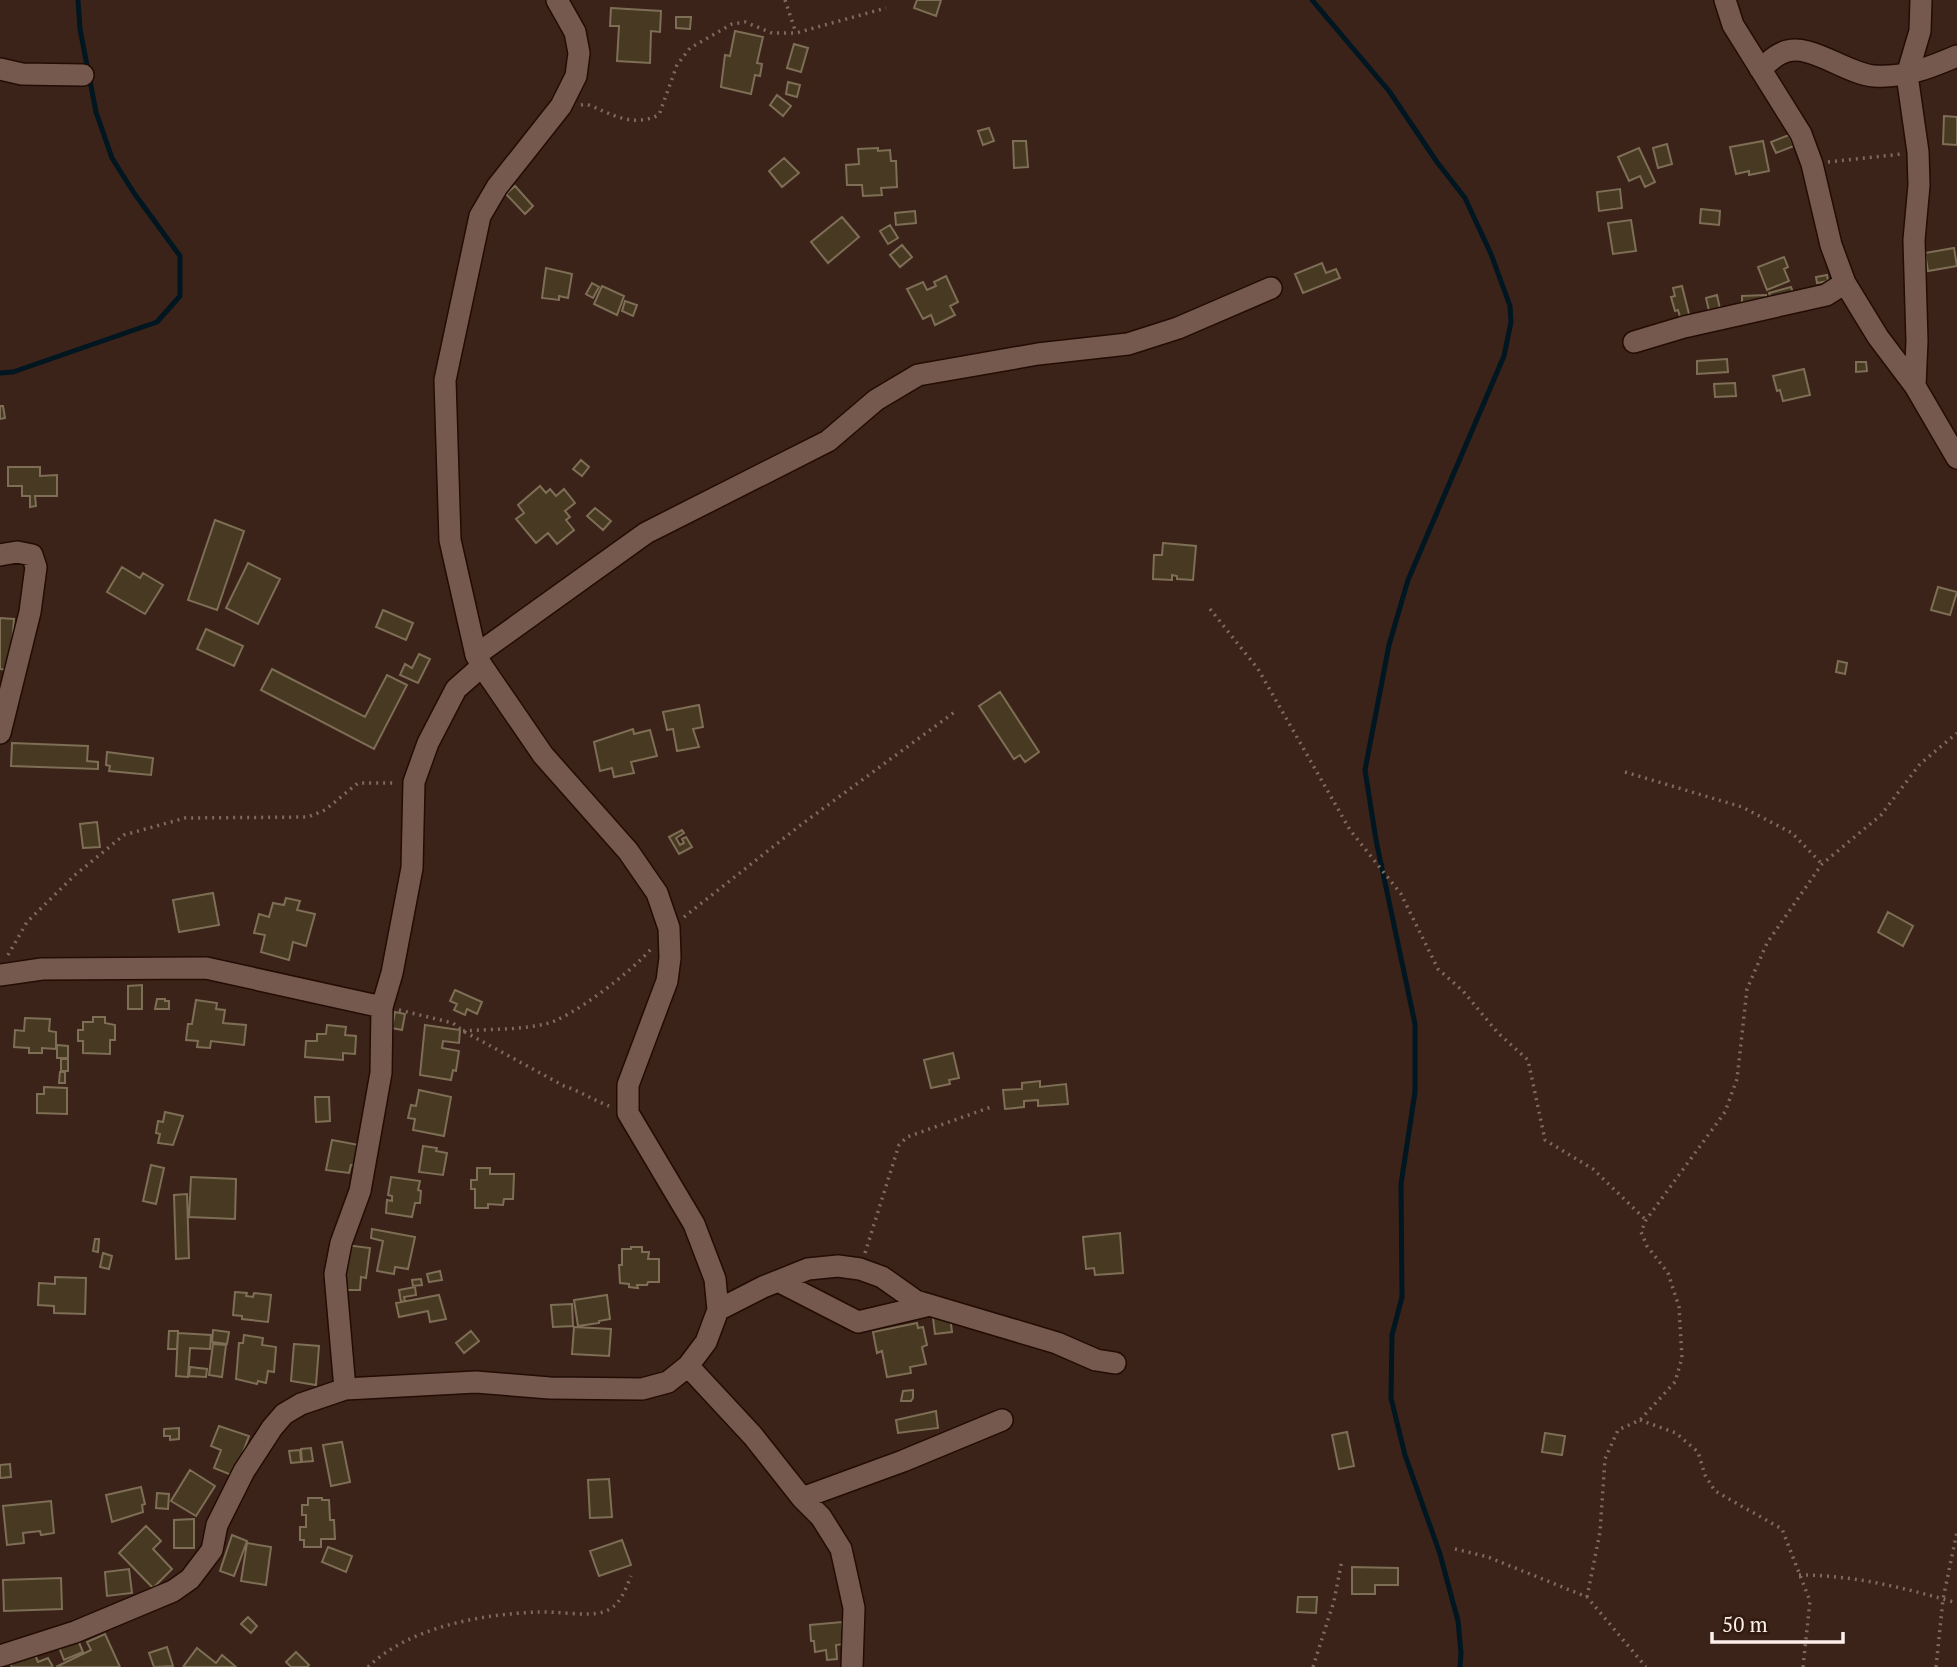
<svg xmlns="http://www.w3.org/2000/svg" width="1957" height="1667" viewBox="0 0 1957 1667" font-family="'PT Serif',serif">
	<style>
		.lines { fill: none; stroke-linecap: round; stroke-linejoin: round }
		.stream { stroke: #001620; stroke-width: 5 }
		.building { fill: #473922; stroke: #7d6e55; stroke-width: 2 }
		.minor-casing { stroke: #220c04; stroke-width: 24 }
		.path { stroke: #7f6a62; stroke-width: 3.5; stroke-dasharray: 2 5; stroke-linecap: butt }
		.minor { stroke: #76594e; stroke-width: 21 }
	</style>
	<rect width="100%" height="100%" fill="#3c2319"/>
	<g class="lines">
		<!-- stream -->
		<path class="stream" d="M1312,0L1389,91L1437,162L1465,198L1491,254L1510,306L1511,322L1504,356L1408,580L1389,645L1365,770L1376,840L1415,1024V1092L1401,1184L1402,1297L1392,1335L1391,1398L1405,1455L1440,1554L1458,1621L1461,1653L1460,1667
			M0,373L13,372L157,322L180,296V256L134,193L112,158L96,112L80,29L78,0"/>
	</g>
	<!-- building -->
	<path class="building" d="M917,0H941L936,16L914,8Z
		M611,8L661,11L660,32L651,31L650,63L617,61L619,26H610Z
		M676,17H691L690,29L676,28Z
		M735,31L763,37L757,63L762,64L760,76L755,75L751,94L721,87L725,55L730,56Z
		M794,44L808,48L801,72L787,68Z
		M788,82L800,85L797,97L786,94Z
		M777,95L791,106L783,116L770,105Z
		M1944,116L1957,117V145L1943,144Z
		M989,128L994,141L983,145L978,131Z
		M1789,135L1794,146L1776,153L1771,142Z
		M1013,141H1026L1028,167L1014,168Z
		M1763,141L1769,171L1749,175V171L1736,174L1730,147Z
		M1667,144L1672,164L1658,168L1653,148Z
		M878,148V151L890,150L891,161H896L897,187L881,188L882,195L863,196L862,185H847L846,165L859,164L858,149Z
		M1639,148L1655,182L1645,187L1640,176L1629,181L1618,157Z
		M784,158L799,173L782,187L769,171Z
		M515,186L533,206L525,214L506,194Z
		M1620,189L1622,208L1599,211L1597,192Z
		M1701,209L1720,211L1719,225L1700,223Z
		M915,211L916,223L896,225L895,213Z
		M842,217L859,237L828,263L811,242Z
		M1631,220L1636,251L1613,254L1608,223Z
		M890,225L898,238L888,244L880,231Z
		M902,245L912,257L900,267L890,255Z
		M1954,248L1957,266L1928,271L1925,253Z
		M1784,257L1788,267L1784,269L1789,281L1767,290L1758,267Z
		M1322,263L1326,273L1336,269L1340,278L1303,293L1295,274Z
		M546,268L572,274L568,298L559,296V300L542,298Z
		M1827,275L1828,281L1817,283L1816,277Z
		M946,276L958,302L950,306L955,315L935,325L931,315L923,319L907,289L923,282L927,290L936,286L934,282Z
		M592,283L599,287L593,298L586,294Z
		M602,286L624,296L617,315L594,304Z
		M1682,286L1690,318L1681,320L1678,310L1675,311L1671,297L1675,296L1673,288Z
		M1791,287L1794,295L1772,302L1769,293Z
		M1717,295L1720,309L1709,311L1706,298Z
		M1766,295V307L1742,308V296Z
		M625,301L637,305L633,316L622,311Z
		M1727,359L1728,372L1697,374V361Z
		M1856,362H1866L1867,371L1856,372Z
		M1804,369L1810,395L1783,401L1780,390L1777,391L1773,376Z
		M1735,383L1736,396L1715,397L1714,384Z
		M0,406H3L5,418L0,419Z
		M581,460L589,467L582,476L573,469Z
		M8,467H40V476L57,475V496H35L36,506L30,507V496H22V486H8Z
		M540,486L546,493L550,489L556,496L564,489L575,503L565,511L570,517L566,520L574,530L557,544L548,533L536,543L516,519L524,513L518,505Z
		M595,508L611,521L603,530L587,516Z
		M215,520L244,531L217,610L188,600Z
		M1163,543L1196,546L1193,580L1177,579V576L1172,575V580L1153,579L1154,555H1162Z
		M248,563L280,579L258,624L226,608Z
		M122,567L140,578L143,573L163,585L145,614L107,592Z
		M1938,587L1957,592L1950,615L1931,610Z
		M383,610L413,623L406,640L376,627Z
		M0,618L14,619L10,670L0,669Z
		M206,629L243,646L234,666L197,649Z
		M419,654L430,659L418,683L400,675L405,664L412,668Z
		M1838,661L1847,663L1845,674L1836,672Z
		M272,669L365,717L387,675L407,685L374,749L261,690Z
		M1000,692L1039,752L1025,762L1020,755L1014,759L979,706Z
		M699,705L703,727L693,729L699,747L677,751L673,729L667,730L663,712Z
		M633,729L634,734L650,730L657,756L631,762L634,773L614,777L612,768L600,771L594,742Z
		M12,743L88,746L87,761L98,762V769L11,766Z
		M107,752L153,758L151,775L109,771L110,766L106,765Z
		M97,822L100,847L83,848L80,824Z
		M682,830L684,833L676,838L680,845L684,843L682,839L686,837L692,847L679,854L669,837Z
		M213,893L219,925L179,932L173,900Z
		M286,898L300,901L297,910L315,914L306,946L293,942L289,960L261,952L265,935L254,933L259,914L269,917L273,903L284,905Z
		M1888,912L1913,926L1903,946L1878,932Z
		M142,985V1009H128V986Z
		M455,990L482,1002L477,1014L467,1009L465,1015L454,1010L457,1004L450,1001Z
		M157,999H165V1001H169V1009H155Z
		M196,1000L217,1003L216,1009L225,1010L223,1023L246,1025L244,1045L211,1041L210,1048L197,1047L198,1041L186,1040L188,1024H192Z
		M395,1012L405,1014L402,1030L392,1028Z
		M93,1017H105V1023L115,1025V1040H110V1054L83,1053V1041H78V1030H83V1022H93Z
		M25,1018L50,1019L49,1031L56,1032V1049L42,1048V1053H29V1048L14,1047L15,1030L24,1031Z
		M327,1025L346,1027L345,1035L356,1036L355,1054L343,1053V1060L305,1057L306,1041H317V1034H326Z
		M425,1025L460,1030L459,1043L443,1041L442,1048L459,1051L456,1071L453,1070L451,1080L420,1075Z
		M57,1045L68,1046V1058H57Z
		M953,1053L959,1078L949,1080L950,1084L931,1088L924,1060Z
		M61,1059H68V1071H61Z
		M60,1072H65V1083H59Z
		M1040,1081V1087L1066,1084L1068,1104L1038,1106V1100L1024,1101V1107L1005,1109L1003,1090L1022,1089V1083Z
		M44,1087L67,1088V1114L37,1113V1094H44Z
		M419,1090L451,1097L444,1136L413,1130L415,1119L408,1118L411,1105L416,1106Z
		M315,1097H329L330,1121L316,1122Z
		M165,1112L183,1116L173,1145L158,1143L160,1134L156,1133L158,1121L163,1122Z
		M332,1140L359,1145L362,1167L351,1165L349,1173L326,1170Z
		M423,1146L437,1148L436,1151L447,1153L443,1175L419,1172Z
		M151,1165L164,1168L156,1204L143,1201Z
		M477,1168H490V1174H514L513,1199H504L503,1205L488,1204V1208H475V1189H471V1180H477Z
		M191,1177L236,1179L235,1219L189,1217Z
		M391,1177L420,1181L418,1190L421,1191L420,1203H415L412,1217L386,1213L387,1200L392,1201V1196L388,1195Z
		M187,1194L189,1258L176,1259L174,1195Z
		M372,1229L415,1237L408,1269L395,1267L394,1274L377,1271L383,1241L371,1238Z
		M1120,1233L1123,1273L1095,1275L1094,1268L1086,1269L1083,1237Z
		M95,1239H99L98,1252L93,1251Z
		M346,1245L370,1248L366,1278L361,1277L360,1290H341Z
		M631,1247H642V1252H649L648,1259H659V1282H648L647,1285H637L638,1288L629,1287V1284L620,1283L619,1265H622V1249H631Z
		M103,1253L112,1256L109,1269L100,1267Z
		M440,1271L442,1280L429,1282L427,1274Z
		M55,1277L86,1278L85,1314L54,1313V1306L38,1305L39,1283L55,1284Z
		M421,1279L422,1285L413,1286L412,1280Z
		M415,1287L416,1295L404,1297L405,1301L401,1302L399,1290Z
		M235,1292L247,1293L246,1296L253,1297L254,1293L271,1295L268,1322L242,1319V1316L233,1315Z
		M439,1295L446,1319L430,1322L428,1311L399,1317L396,1303Z
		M607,1295L610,1319L599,1321V1323L578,1326L574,1300Z
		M572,1304L573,1326L553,1327L551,1305Z
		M950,1316L952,1332L935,1334L933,1318Z
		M917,1323L918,1328L923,1327L927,1345L922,1347L926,1364L910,1367L911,1373L887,1377L882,1351L877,1353L873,1332Z
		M574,1327L611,1329L609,1356L572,1354Z
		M213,1330L229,1332L227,1344L212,1342Z
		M169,1331H178L177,1349H168Z
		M471,1331L479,1341L464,1353L456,1343Z
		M178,1333L211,1335L210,1349L190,1348L188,1377L176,1376Z
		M244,1335L263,1338L262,1345L276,1347L274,1372L268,1371L266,1383L258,1381L257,1384L236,1379L239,1343H243Z
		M213,1344L226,1345L222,1377L209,1375Z
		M294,1344L319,1346L316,1385L291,1381Z
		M190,1367L207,1369L206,1377L189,1376Z
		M913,1390V1398L911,1401H901L903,1391Z
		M936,1411L938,1428L898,1433L896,1420Z
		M219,1426L249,1436L234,1476L214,1468L221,1450L211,1446Z
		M179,1428V1439L170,1440V1436H164V1429Z
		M1347,1432L1354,1466L1339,1469L1332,1435Z
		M1545,1433L1565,1436L1562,1455L1542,1452Z
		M342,1442L350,1482L331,1486L323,1445Z
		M311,1448L313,1461L302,1462L301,1449Z
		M300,1450L301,1462L291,1463L289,1451Z
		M10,1464L11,1477L0,1478V1465Z
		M190,1470L215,1486L196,1516L171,1501Z
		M609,1479L612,1517L590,1518L588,1480Z
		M141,1487L145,1504L142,1505L143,1512L112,1522L106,1495Z
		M157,1493L169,1494L168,1509L156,1508Z
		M308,1498H322V1500H329L330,1520H334L335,1539H321V1547H304V1540H300V1527H306V1515H302V1505H308Z
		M51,1501L54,1533L41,1535L40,1531L23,1533L24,1543L7,1545L3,1506Z
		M194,1519V1548H174V1520Z
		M146,1526L161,1541L153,1549L172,1569L153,1588L119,1553Z
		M232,1535L247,1541L234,1576L220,1571Z
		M622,1540L631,1565L599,1576L590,1551Z
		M247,1543L271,1547L266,1585L241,1581Z
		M328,1547L352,1556L346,1572L322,1562Z
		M1352,1567L1398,1568V1585H1375V1594H1352Z
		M129,1569L132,1593L107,1596L105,1572Z
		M61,1578L62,1609L4,1611L3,1580Z
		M1298,1597H1317L1316,1613L1297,1612Z
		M248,1617L257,1626L251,1633L241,1624Z
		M842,1622L844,1644L836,1645L837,1659L827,1660L826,1650L815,1652L814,1641H811L810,1625Z
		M105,1634L120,1667H56L91,1650L87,1642Z
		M78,1640L83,1652L64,1660L59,1647Z
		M167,1647L173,1666L154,1667L149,1653Z
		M197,1648L216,1663L222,1655L236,1667H183Z
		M33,1650L38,1662L48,1658L53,1667H12L9,1661Z
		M296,1652L309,1665L307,1667H291L286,1662Z"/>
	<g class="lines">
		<defs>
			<path id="minor" d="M1725,0L1733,25L1801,134L1812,164L1831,245L1845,283L1878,337L1915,386L1957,458
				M0,69L22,74L83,75
				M1760,69C1767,64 1774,56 1782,53C1807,40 1846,74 1874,76C1904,78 1929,68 1957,56
				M1634,342L1684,327L1826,295L1845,283
				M1915,386L1917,341L1914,240L1919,185L1918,152L1907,75L1920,31L1921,0
				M0,555L17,552L32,555L36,567L30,612L0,733
				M476,655L646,533L828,441L876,400L918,375L1038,354L1128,344L1178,328L1271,288
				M0,975L42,969L206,968L382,1007
				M780,1282L858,1322L930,1305
				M718,1310L763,1287L808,1269L838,1266L860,1269L882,1277L916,1301L1057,1343L1096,1360L1115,1363
				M688,1366L753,1436L802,1498L821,1517L841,1549L854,1608L852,1667
				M345,1389L335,1274L341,1243L360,1191L381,1073L382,1007L392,973L412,868L414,782L428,743L456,689L482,666
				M802,1498L903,1461L1002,1420
				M0,1656L75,1632L173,1591L190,1579L212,1550L217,1525L244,1471L272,1428L284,1414L301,1404L345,1389L476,1382L550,1388L642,1389L668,1382L688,1366L706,1342L718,1310L715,1279L694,1224L628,1113V1085L667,981L670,958L669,928L657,893L628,851L543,755L482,666L476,655L450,540L445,380L480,216L497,187L561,106L576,76L579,53L575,32L557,0"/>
		</defs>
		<!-- minor casing -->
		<use href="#minor" class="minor-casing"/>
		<!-- path -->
		<path class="path" d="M785,0L796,33
			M581,105L586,104C613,114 631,128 659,115L677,65L690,48L732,24L745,22L772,33H796L886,8
			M1828,162L1901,154
			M1210,609L1258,669L1350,830L1401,894L1438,969L1463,991L1498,1033L1528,1060L1545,1140L1593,1169L1646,1220
			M1625,772L1742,807L1792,833L1822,864
			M684,917L798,827L956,711
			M8,955L27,922L75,875L124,835L185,818L308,817L325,810L358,783H396
			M399,1010L453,1023L463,1031L564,1086C580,1091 593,1100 609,1106
			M463,1031C490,1029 519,1030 545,1024C571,1019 633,970 651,949
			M865,1253L899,1145L907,1137L991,1107
			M1640,1420L1676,1433L1698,1452L1705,1475L1715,1491L1782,1529L1810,1601L1803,1667
			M1455,1549L1488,1557L1587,1597L1646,1667
			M1799,1575C1854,1575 1905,1588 1957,1603
			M1587,1597L1600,1532L1605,1459L1618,1430L1640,1420L1675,1382L1682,1358L1679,1307L1668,1273L1647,1246L1641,1232L1646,1220L1725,1112L1737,1079L1747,989L1767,943L1822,864L1881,815L1920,764L1957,733
			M368,1667C409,1627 482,1614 539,1612C555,1611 589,1617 603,1612C620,1607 625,1590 631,1576
			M1313,1667L1334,1601L1342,1560
			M1936,1667L1943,1599L1957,1532"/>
		<!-- minor -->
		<use href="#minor" class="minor"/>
	</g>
	<!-- scale -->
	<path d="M1712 1632v10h131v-10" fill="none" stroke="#fdefea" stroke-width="3.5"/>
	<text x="1722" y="1632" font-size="21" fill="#fdefea" stroke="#311a10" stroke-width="5" paint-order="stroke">50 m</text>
</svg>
